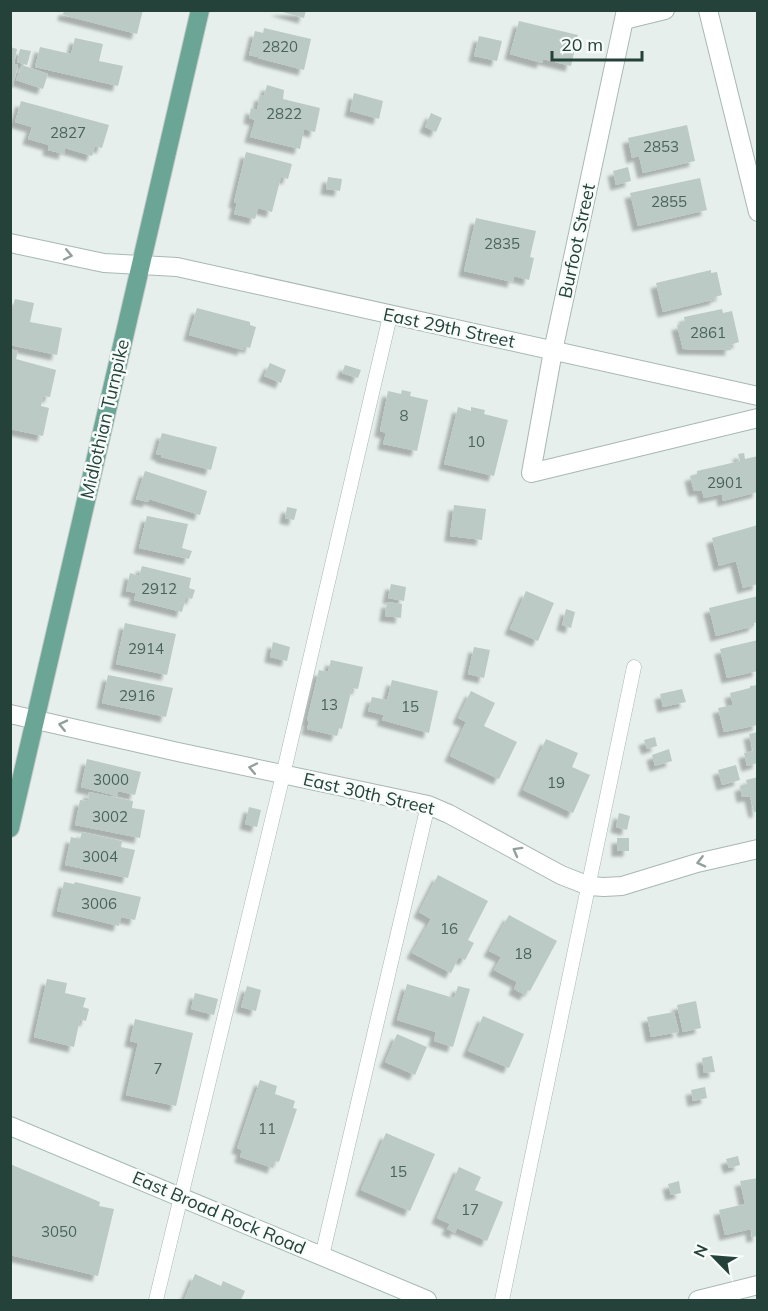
<svg xmlns="http://www.w3.org/2000/svg" width="768" height="1311" viewBox="0 0 768 1311" font-family="Mulish,sans-serif">
	<style>
		.building { fill: #bbcac4; filter: url(#shadow) }
		.lines { fill: none; stroke-linecap: round; stroke-linejoin: round }
		.service-casing { stroke: #a8b8b2; stroke-width: 15 }
		.minor-casing { stroke: #a8b8b2; stroke-width: 20 }
		.secondary-casing { stroke: #a4bbb3; stroke-width: 20 }
		.primary-casing { stroke: #c2cac8; stroke-width: 20 }
		.service { stroke: #fff; stroke-width: 14 }
		.minor { stroke: #fff; stroke-width: 18 }
		.secondary { stroke: #fff; stroke-width: 18 }
		.primary { stroke: #6aa596; stroke-width: 18 }
		.oneway { stroke: #92a09c }
		.labels { text-anchor: middle; stroke-width: 5; stroke-linejoin: round; paint-order: stroke }
		.number-label { font-size: 15px; fill: #4a645c }
		.street-label { font-size: 18px; fill: #24423a; stroke: #f7fbf9 }
	</style>
	<defs>
		<filter id="shadow"><feDropShadow dx="-5.5" dy="5.5" stdDeviation="1.5" flood-color="#0004"/></filter>
	</defs>
	<rect width="100%" height="100%" fill="#e6efeb"/>
	<!-- building -->
	<path class="building" d="M64,10H143L137,34L63,15Z
		M276,10H306L304,18Z
		M519,21L578,35L571,66L543,59L542,63L510,54Z
		M264,28L311,39L304,70L258,58V57L249,55L255,31L263,33Z
		M479,36L502,41L497,61L474,56Z
		M75,38L103,44L99,61L123,66L118,86L35,67L40,47L71,54Z
		M10,47L17,49L14,64L18,65L11,93Z
		M20,49L31,51L27,65L17,62Z
		M22,65L48,74L43,89L16,80Z
		M267,85L284,90L283,99L320,108L315,132L304,129L300,149L250,137L255,120L249,118L251,108L257,110L260,95L264,96Z
		M354,93L383,101L379,119L350,111Z
		M21,101L109,125L102,148L95,146L92,156L65,148L64,154L48,150L49,145L28,139L32,127L15,122Z
		M431,113L442,118L436,132L425,127Z
		M687,125L695,161L643,173L639,156L632,158L628,138Z
		M246,152L292,164L288,179L281,177L272,212L258,208L255,219L234,214L237,203L234,202Z
		M628,167L631,181L616,185L613,171Z
		M328,177L342,179L340,191L326,189Z
		M700,178L707,210L638,226L630,193Z
		M476,218L536,231L530,257L534,258L529,280L514,276L513,282L464,271Z
		M711,270V273L717,272L722,295L715,297L716,299L663,312L656,283Z
		M15,299L34,303L30,322L62,328L57,355L10,345V317Z
		M197,308L250,322V325L256,327L250,348L244,346L243,350L189,335Z
		M722,309L723,313L732,311L739,342L730,345L731,350L683,349L677,325L685,323L684,317Z
		M10,349L18,351L16,359L56,370L50,397L43,396L41,406L49,408L43,436L10,429Z
		M270,363L286,370L281,383L264,376Z
		M345,365L361,370L358,378L342,373Z
		M402,390L411,392L410,396L428,400L417,451L383,444L386,433L380,431L388,391L401,394Z
		M458,407L471,411V407L485,410L484,414L508,420L494,476L444,464Z
		M162,433L217,447L211,470L161,457V455L156,454Z
		M744,453L745,459L758,456V492L723,501L722,494L704,498L702,490L694,491L690,476L697,474V471L740,461L738,454Z
		M145,471L207,491L200,515L149,499L148,502L136,499Z
		M454,505L486,509L482,540L450,536Z
		M287,507L297,509L294,520L285,518Z
		M147,516L188,524L182,548L192,551L189,559L139,548Z
		M758,525V584L743,588L736,561L719,566L712,538Z
		M142,566L191,578L189,588L195,590L192,599L186,597L182,612L134,600L136,593L126,591L130,573L139,576Z
		M391,584L406,587L404,601L388,598Z
		M526,591L554,603L538,641L510,629Z
		M758,596V622L754,623V626L716,636L709,608Z
		M387,602L402,604L401,618L385,616Z
		M566,609L575,612L571,628L562,625Z
		M125,623L176,634L167,675L116,664Z
		M758,640V671L727,678L720,649Z
		M273,642L290,647L287,661L270,657Z
		M474,647L490,650L484,678L468,674Z
		M331,660L363,667L358,689L352,688L342,729L339,728L337,736L307,729L309,721L307,720L319,670L328,672Z
		M108,675L173,688L166,717L102,703Z
		M392,680L438,691L429,733L382,720L384,715L368,711L372,697L387,700Z
		M758,685V725L724,732L718,708L733,705L730,693L750,688V686Z
		M682,689L686,702L663,707L660,694Z
		M471,691L495,703L484,726L517,742L499,779L450,756L466,722L458,718Z
		M758,732V763L747,766L744,753L753,751L749,734Z
		M655,737L657,746L647,749L644,740Z
		M546,739L578,753L572,767L590,775L573,813L523,790Z
		M669,749L672,761L655,766L652,755Z
		M87,759L141,772L135,795L118,791L117,796L81,787Z
		M736,765L740,780L722,785L718,770Z
		M758,777V812H754L750,796L742,797L740,786L747,784L746,780Z
		M89,792L133,801L132,808L145,810L140,838L75,825L80,800L88,801Z
		M249,807L261,810L257,827L245,824Z
		M619,813L630,816L627,830L616,827Z
		M82,832L122,841L121,847L135,850L128,878L65,865L71,837L80,839Z
		M617,838H629V851H617Z
		M438,875L488,901L468,940L474,943L465,960L459,957L451,973L412,953L431,919L419,912Z
		M64,882L74,884L75,882L141,897L135,920L121,917L119,926L57,911Z
		M509,915L557,941L530,991L528,990L525,995L514,989L517,982L494,970L501,957L489,951Z
		M47,979L67,983L65,993L86,998L83,1007L89,1009L86,1021L80,1019L74,1047L34,1037Z
		M407,984L454,998L458,986L470,989L453,1047L434,1041L436,1032L397,1020Z
		M247,986L261,990L256,1011L241,1007Z
		M195,993L218,999L214,1015L191,1009Z
		M696,1001L701,1028L683,1032L677,1005Z
		M674,1012L679,1032L651,1037L647,1017Z
		M483,1016L524,1034L509,1068L468,1051Z
		M135,1019L193,1033L176,1106L126,1095L138,1043L130,1041Z
		M397,1034L427,1047L415,1075L385,1062Z
		M712,1056L715,1072L704,1073L702,1058Z
		M260,1080L277,1086L275,1094L295,1101L293,1108L297,1109L279,1162L275,1161L273,1168L240,1157L242,1150L237,1148Z
		M705,1087L707,1098L693,1101L691,1090Z
		M386,1133L435,1154L410,1211L361,1190Z
		M738,1156L740,1165L729,1168L726,1159Z
		M10,1164L100,1202L99,1206L114,1209L98,1276L10,1255Z
		M459,1167L481,1177L475,1190L503,1202L487,1241L457,1228L455,1233L447,1229L450,1224L437,1218Z
		M758,1178V1236L752,1237L751,1229L725,1235L719,1210L745,1204L740,1181Z
		M679,1181L681,1193L671,1195L668,1184Z
		M195,1274L221,1286L223,1281L245,1291L241,1300H184Z"/>
	<g class="lines">
		<defs>
			<path id="service" d="M322,1256L428,805
				M156,1300L283,775L390,316
				M502,1300L634,667"/>
			<path id="minor" d="M626,10L553,351L531,473L758,418
				M708,10L758,212
				M624,20L665,10
				M10,243L104,263L177,267L758,396
				M10,714L178,752L428,805L449,814L561,875L589,886L604,887L622,886L697,863L758,849
				M698,1300L758,1285"/>
			<path id="secondary" d="M10,1126L427,1300"/>
			<path id="primary" d="M10,828L200,10"/>
		</defs>
		<!-- service casing -->
		<use href="#service" class="service-casing"/>
		<!-- minor casing -->
		<use href="#minor" class="minor-casing"/>
		<!-- secondary casing -->
		<use href="#secondary" class="secondary-casing"/>
		<!-- primary casing -->
		<use href="#primary" class="primary-casing"/>
		<!-- service -->
		<use href="#service" class="service"/>
		<!-- minor -->
		<use href="#minor" class="minor"/>
		<!-- secondary -->
		<use href="#secondary" class="secondary"/>
		<!-- primary -->
		<use href="#primary" class="primary"/>
	</g>
	<!-- one-way arrows -->
	<defs><path id="oneway-chevron" d="M-2-3.5L2.5 0L-2 3.5" fill="none" stroke-width="1.6" stroke-linecap="round" stroke-linejoin="round" transform="scale(1.5)"/></defs>
	<g class="oneway">
		<use href="#oneway-chevron" transform="translate(68 255) rotate(12)"/>
		<use href="#oneway-chevron" transform="translate(63 725) rotate(-167)"/>
		<use href="#oneway-chevron" transform="translate(253 768) rotate(-168)"/>
		<use href="#oneway-chevron" transform="translate(517 851) rotate(-151)"/>
		<use href="#oneway-chevron" transform="translate(701 862) rotate(166)"/>
	</g>
	<g class="labels">
		<!-- number labels -->
		<g class="number-label">
			<text x="280" y="52">2820</text>
			<text x="284" y="119">2822</text>
			<text x="68" y="138">2827</text>
			<text x="661" y="152">2853</text>
			<text x="669" y="207">2855</text>
			<text x="502" y="249">2835</text>
			<text x="708" y="338">2861</text>
			<text x="404" y="421">8</text>
			<text x="476" y="447">10</text>
			<text x="725" y="488">2901</text>
			<text x="159" y="594">2912</text>
			<text x="146" y="654">2914</text>
			<text x="137" y="701">2916</text>
			<text x="329" y="710">13</text>
			<text x="410" y="712">15</text>
			<text x="111" y="785">3000</text>
			<text x="556" y="788">19</text>
			<text x="110" y="822">3002</text>
			<text x="100" y="862">3004</text>
			<text x="99" y="909">3006</text>
			<text x="449" y="934">16</text>
			<text x="523" y="959">18</text>
			<text x="158" y="1074">7</text>
			<text x="267" y="1134">11</text>
			<text x="398" y="1177">15</text>
			<text x="470" y="1215">17</text>
			<text x="59" y="1237">3050</text>
		</g>
		<!-- street labels -->
		<g class="street-label">
			<text transform="translate(577 241) rotate(-78)" y="6">Burfoot Street</text>
			<text transform="translate(449 328) rotate(12)" y="6">East 29th Street</text>
			<text transform="translate(105 419) rotate(-77)" y="6">Midlothian Turnpike</text>
			<text transform="translate(369 794) rotate(13)" y="6">East 30th Street</text>
			<text transform="translate(219 1213) rotate(23)" y="6">East Broad Rock Road</text>
		</g>
	</g>
	<!-- border -->
	<rect width="768" height="1311" fill="none" stroke="#24423a" stroke-width="24"/>
	<!-- north arrow -->
	<g transform="translate(714 1257) rotate(295)" stroke="#f7fbf9" stroke-width="4.5" paint-order="stroke">
	<path d="M0-4.5L10 22L0 15L-10 22Z" fill="#24423a"/>
	<text y="-9" font-size="16" font-weight="bold" text-anchor="middle" fill="#24423a">N</text>
	</g>
	<!-- scale -->
	<path d="M552 51v9h90v-9" fill="none" stroke="#24423a" stroke-width="3"/>
	<text x="561" y="51" font-size="18" fill="#24423a" stroke="#f7fbf9" stroke-width="4.5" paint-order="stroke">20 m</text>
</svg>
